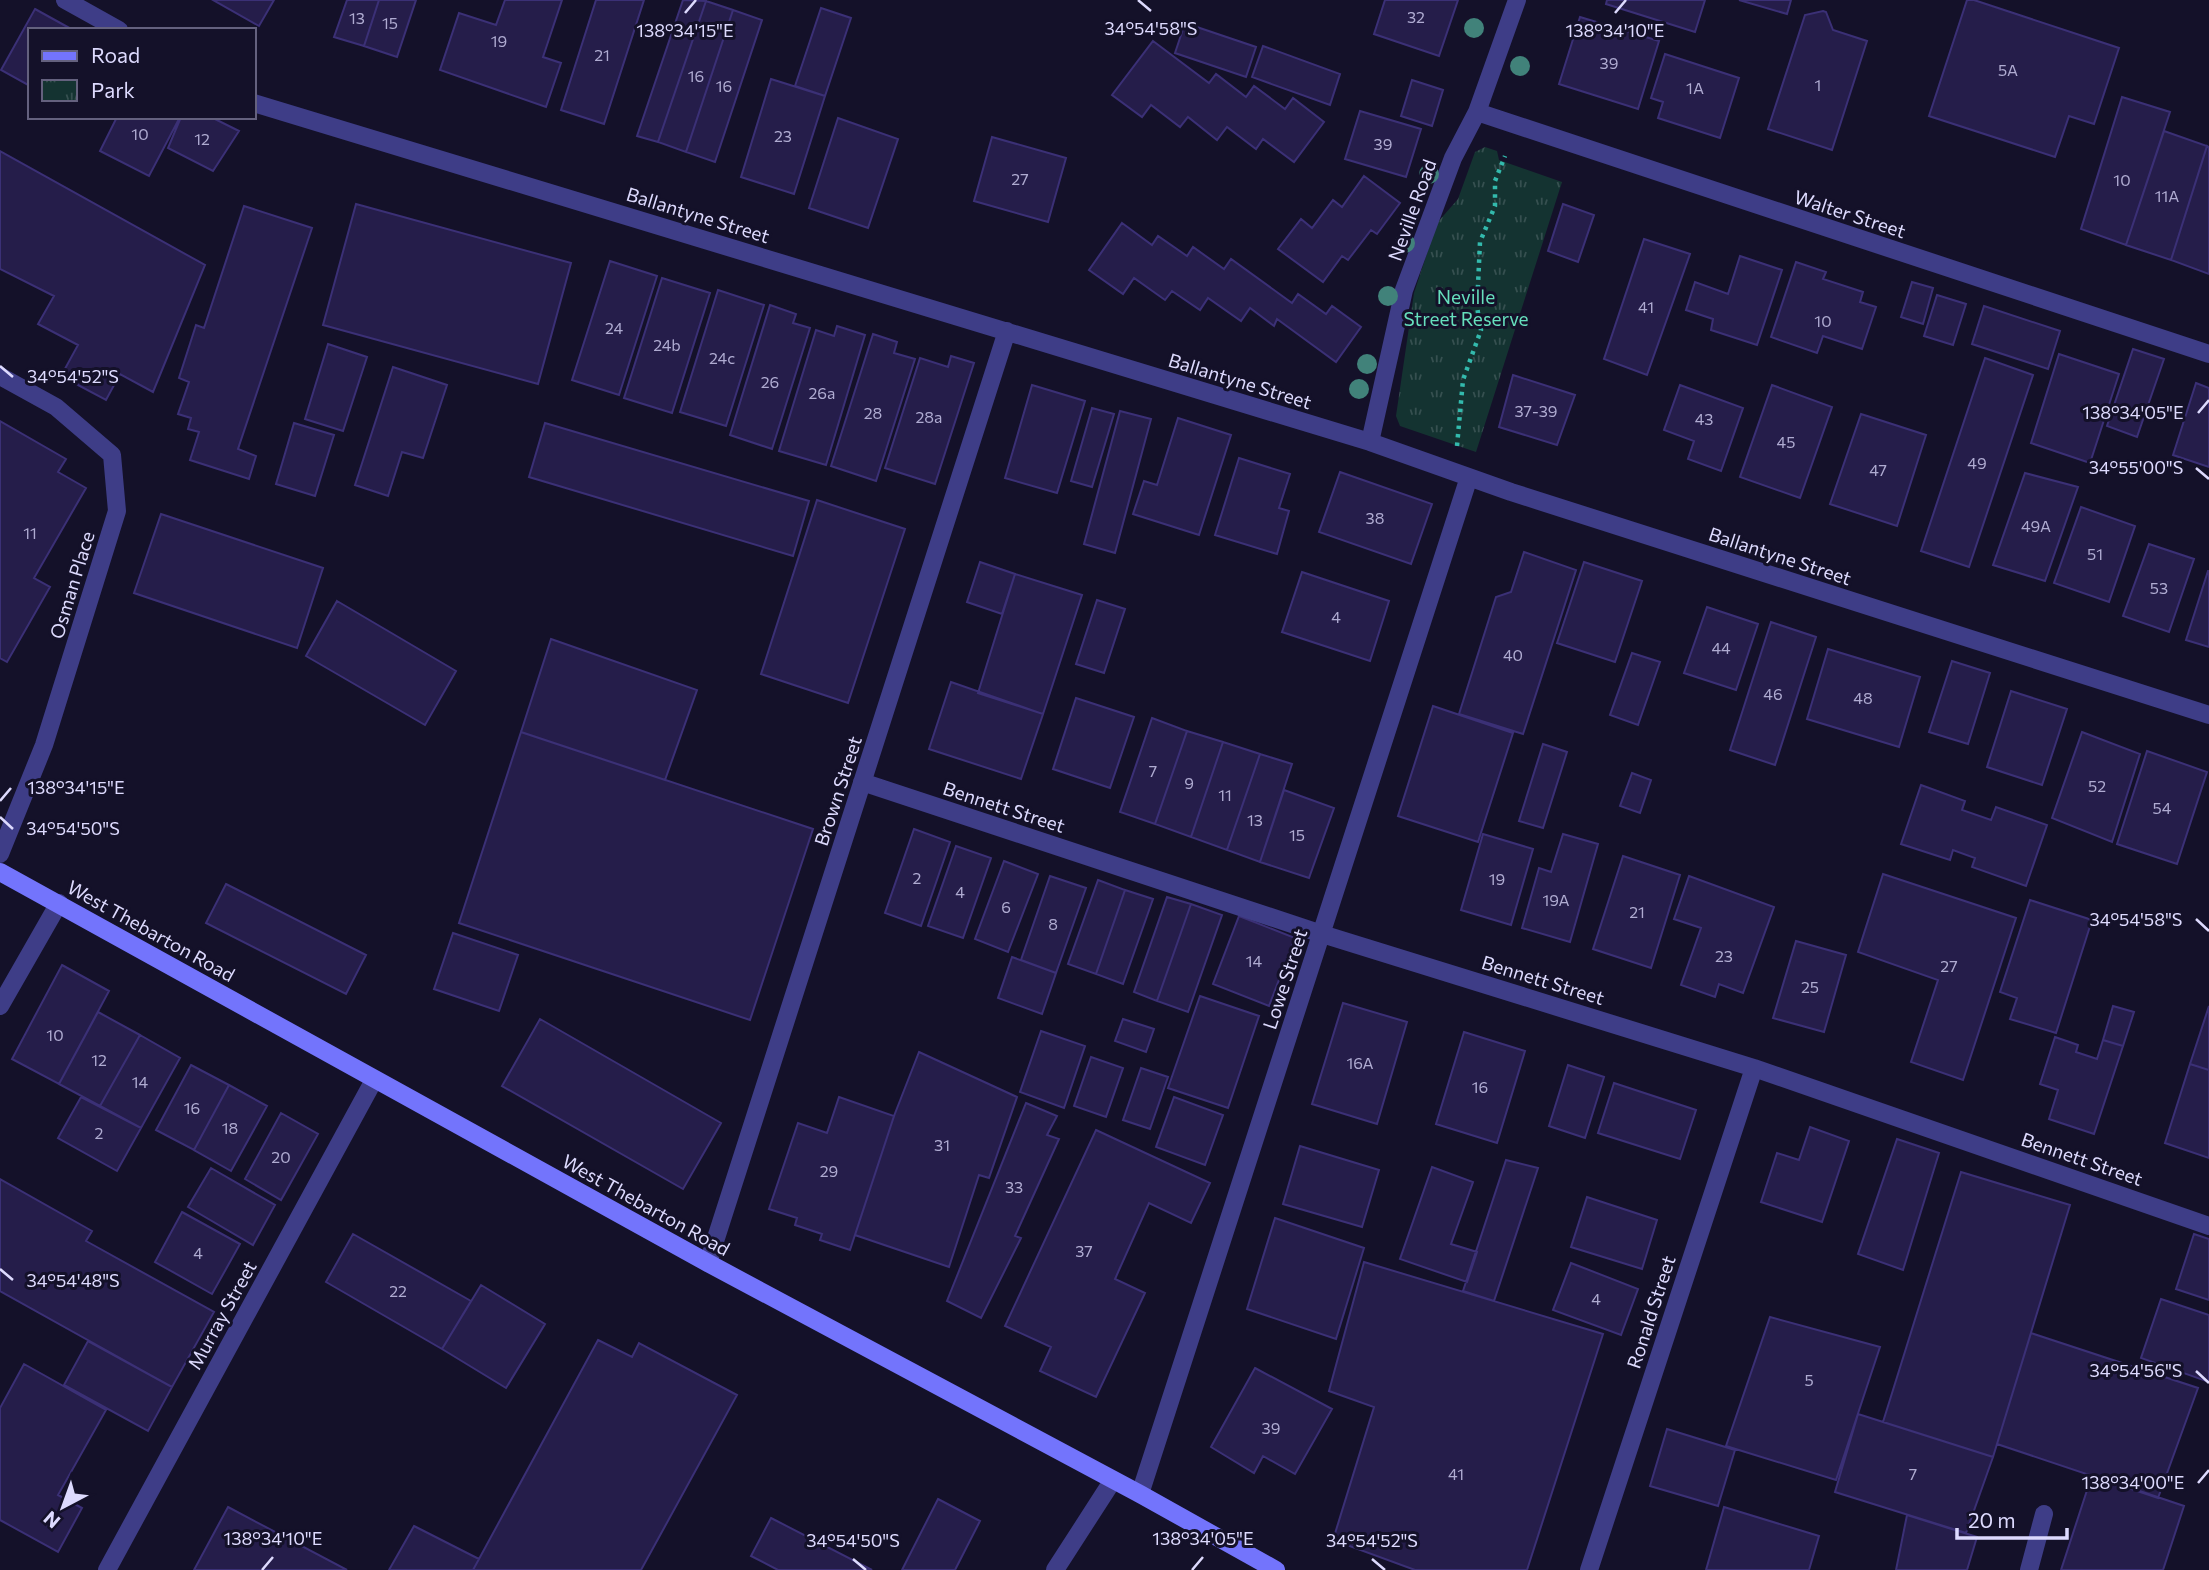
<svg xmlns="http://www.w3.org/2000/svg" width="2209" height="1570" viewBox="0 0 2209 1570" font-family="Commissioner,sans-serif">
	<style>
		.park { fill: url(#park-tufts) }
		.building { fill: #251d4a; stroke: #3b3076; stroke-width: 2 }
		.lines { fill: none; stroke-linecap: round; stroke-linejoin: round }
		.path { stroke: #33baad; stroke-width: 4.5; stroke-dasharray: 3.5 5; stroke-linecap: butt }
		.street { stroke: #3e3d87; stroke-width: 18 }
		.secondary { stroke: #7374fc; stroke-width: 18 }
		.tree { fill: #41827a }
		.ticks { fill: none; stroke: #dddafe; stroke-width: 2.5 }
		.labels { text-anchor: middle; stroke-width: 6; stroke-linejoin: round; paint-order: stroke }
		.number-label { font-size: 16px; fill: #afabd1 }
		.street-label { font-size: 19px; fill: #dddafe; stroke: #141129 }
		.park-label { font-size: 19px; fill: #66dfbd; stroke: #141129 }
		.ticks-label { font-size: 18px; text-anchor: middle; fill: #dddafe; stroke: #141129; stroke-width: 6; stroke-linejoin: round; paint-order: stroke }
	</style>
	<defs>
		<pattern id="park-tufts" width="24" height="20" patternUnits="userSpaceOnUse" patternTransform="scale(1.75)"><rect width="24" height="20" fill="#143331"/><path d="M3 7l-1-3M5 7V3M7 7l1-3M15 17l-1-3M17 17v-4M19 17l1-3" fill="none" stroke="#365050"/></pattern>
	</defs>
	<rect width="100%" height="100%" fill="#141129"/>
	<!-- park -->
	<path class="park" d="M1485,147L1497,151L1499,160L1562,182L1476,452L1400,426L1396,416L1414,293L1437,223L1458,199L1475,152Z"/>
	<!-- building -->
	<path class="building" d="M213,0H274L259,26Z
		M347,0H379L364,46L334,37Z
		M379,0H416L397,57L364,46Z
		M505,0H562L543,57L561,63L546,107L440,70L459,13L496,25Z
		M596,0H644L604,124L561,110Z
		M683,0L706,1L658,142L637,136Z
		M1385,0H1458L1439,56L1374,34Z
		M1607,0H1705L1695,32L1606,4Z
		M1739,0H1791L1787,14Z
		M1967,0H1974L2119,48L2094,124L2069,116L2055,157L1929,116Z
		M706,1L733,10L686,152L658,142Z
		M821,8L851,18L825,96L795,86Z
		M35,9L73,30H30V86L1,70Z
		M733,10L762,20L715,162L686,152Z
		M1823,11L1826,12L1833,30L1867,41L1832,150L1768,129L1805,15Z
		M1580,17L1659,41L1638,109L1559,84Z
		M1185,23L1256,47L1246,77L1175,53Z
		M1153,41L1209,83L1216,74L1246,97L1254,86L1285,109L1293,98L1324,122L1294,162L1263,139L1256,149L1227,127L1217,140L1188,117L1180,127L1151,105L1142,117L1112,95Z
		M1263,46L1340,74L1330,105L1252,77Z
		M1665,54L1739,78L1720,138L1658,118L1663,102L1651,98Z
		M771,79L825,96L794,194L741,177Z
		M1412,80L1443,90L1432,126L1401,116Z
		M2122,97L2170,112L2126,245L2081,229Z
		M1360,111L1421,129L1406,177L1345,159Z
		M117,117H180L149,176L100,151Z
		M181,117H211L239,131L213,171L168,148Z
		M838,118L898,139L868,228L809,208Z
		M2164,131L2207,146L2171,260L2126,245Z
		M992,137L1066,158L1048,222L974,201Z
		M2207,146L2209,147V274L2171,260Z
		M0,151L205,265L153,392L120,374L106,400L61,376L78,345L38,324L54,296L0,269Z
		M1364,176L1400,203L1377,234L1371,230L1348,260L1342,256L1323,282L1278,249L1301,219L1312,228L1333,200L1342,207Z
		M356,204L571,263L538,384L323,325Z
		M1563,204L1594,215L1578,262L1548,251Z
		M244,206L312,228L238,449L256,456L249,479L190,460L199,432L188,429L191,418L178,414L189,382L179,378L196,325L204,328Z
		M1122,223L1152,245L1158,236L1187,256L1193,247L1224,269L1231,259L1292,303L1298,294L1326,314L1332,306L1361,327L1336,362L1277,319L1274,326L1250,308L1241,321L1208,298L1200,310L1172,291L1165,300L1134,278L1123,294L1089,270Z
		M1644,239L1690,254L1647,375L1604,359Z
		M1740,256L1782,270L1757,345L1711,330L1713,319L1686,310L1695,282L1728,294Z
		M610,261L657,276L619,395L572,380Z
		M1796,262L1826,272L1823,279L1863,292L1860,302L1876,307L1862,349L1823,336L1817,353L1771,337Z
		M662,278L710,293L672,413L624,398Z
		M1912,282L1933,288L1923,324L1901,317Z
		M718,290L764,305L726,426L680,412Z
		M1937,295L1966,304L1953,345L1924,336Z
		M770,305L796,314L793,323L810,328L772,449L730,435Z
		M1984,306L2060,331L2048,369L1972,344Z
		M837,326L865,335L826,465L779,451L816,330L834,336Z
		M873,334L897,342L894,353L915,359L876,481L831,466Z
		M328,344L367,357L343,431L305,419Z
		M2133,349L2164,359L2137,437L2107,426Z
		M2059,354L2119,374L2090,463L2031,443Z
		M951,356L974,363L935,484L885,468L920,358L948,367Z
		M1985,358L2033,375L1969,567L1921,551Z
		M393,367L447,385L423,458L402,452L388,496L355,485Z
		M1513,375L1575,395L1557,445L1499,427Z
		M2196,383L2209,388V467L2173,455Z
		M1032,385L1085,401L1057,493L1005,478Z
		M1680,385L1743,408L1721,471L1688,459L1694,441L1664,430Z
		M1772,385L1832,407L1800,498L1740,477Z
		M1092,408L1114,414L1092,487L1071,481Z
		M1120,411L1151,419L1115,553L1084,544Z
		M1861,414L1926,435L1897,526L1830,504Z
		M1178,418L1231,435L1199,535L1133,514L1144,481L1157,485Z
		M0,421L66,459L58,472L86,488L34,578L50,587L7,662L0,658Z
		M294,423L334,435L315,496L276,484Z
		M545,423L809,501L793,556L529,477Z
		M1239,458L1290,474L1279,508L1289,511L1277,554L1215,535Z
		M1340,472L1432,504L1411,564L1319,532Z
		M2025,473L2078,487L2045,581L1993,565Z
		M817,500L905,529L848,703L761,674Z
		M2081,507L2135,526L2109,602L2054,583Z
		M161,514L323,568L297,648L134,593Z
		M2149,544L2194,559L2169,632L2123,616Z
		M1524,552L1576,570L1523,734L1459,714L1496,597L1511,592Z
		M980,562L1015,574L1002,614L967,602Z
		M1584,562L1642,581L1615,662L1557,643Z
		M2208,571H2209V647L2186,640Z
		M1302,572L1389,601L1370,661L1282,632Z
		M1015,574L1082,595L1043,714L978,693Z
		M1097,600L1125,609L1104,673L1076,664Z
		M337,601L456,671L425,725L306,656Z
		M1707,607L1758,624L1736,690L1684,673Z
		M1771,622L1816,637L1775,765L1730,750Z
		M551,639L697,690L665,780L521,732Z
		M1828,649L1920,677L1899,747L1807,719Z
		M1632,653L1660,662L1638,725L1610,715Z
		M1952,661L1990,673L1968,744L1929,732Z
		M951,682L1043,714L1021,779L929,749Z
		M2011,691L2067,709L2042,785L1987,767Z
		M1076,698L1134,717L1110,788L1053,769Z
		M1433,706L1513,733L1478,842L1398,816Z
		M1152,718L1187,731L1155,824L1120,812Z
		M1187,731L1223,742L1191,837L1155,824Z
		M521,732L813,829L750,1020L459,923Z
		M2082,732L2140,754L2112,842L2052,818Z
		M1223,742L1260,754L1227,850L1191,837Z
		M1543,744L1567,752L1543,828L1519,821Z
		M2147,751L2207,772L2177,864L2117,844Z
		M1260,754L1292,764L1260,862L1227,850Z
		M1632,773L1651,780L1640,813L1620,806Z
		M1921,785L1965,801L1962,810L1991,820L1996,807L2047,825L2026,886L1972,867L1975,858L1953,850L1950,860L1901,844Z
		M1284,790L1334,808L1309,878L1260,862Z
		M914,829L950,842L921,926L885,913Z
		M1483,834L1533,849L1511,925L1461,910Z
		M1563,834L1598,844L1570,942L1522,928L1539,868L1551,872Z
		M956,846L991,858L963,938L928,926Z
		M1623,856L1680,875L1651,968L1593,949Z
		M1004,861L1038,874L1008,952L975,939Z
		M1883,874L2016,918L1963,1080L1911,1062L1938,980L1858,952Z
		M1050,876L1086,888L1056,973L1021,960Z
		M1689,876L1774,907L1743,993L1719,984L1715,997L1681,985L1701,928L1674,919Z
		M1098,880L1125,890L1096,974L1068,964Z
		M226,884L366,955L346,994L206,923Z
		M1125,890L1153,899L1123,984L1096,974Z
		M1167,897L1191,904L1157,1001L1134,992Z
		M2030,900L2092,920L2056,1033L2010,1019L2017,998L2000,992Z
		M1191,904L1222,915L1188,1012L1157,1001Z
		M1239,916L1295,938L1269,1006L1213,984Z
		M453,933L518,955L499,1011L434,989Z
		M1796,941L1846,955L1824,1032L1773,1018Z
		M1012,957L1056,973L1042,1014L998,998Z
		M62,965L109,991L59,1084L12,1059Z
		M1200,996L1259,1016L1228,1108L1168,1088Z
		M1343,1003L1407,1022L1377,1124L1312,1104Z
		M2113,1006L2134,1012L2123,1046L2103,1040Z
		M2209,1006V1070L2190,1064Z
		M98,1012L140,1035L100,1106L59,1084Z
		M540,1019L721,1123L683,1189L502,1086Z
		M1123,1019L1154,1029L1146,1052L1115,1041Z
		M1041,1031L1085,1046L1064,1108L1020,1092Z
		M1464,1032L1525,1051L1497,1143L1436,1124Z
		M140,1035L180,1058L141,1128L100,1106Z
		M2055,1037L2078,1045L2076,1052L2097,1059L2103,1040L2123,1046L2094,1134L2049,1119L2058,1090L2040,1084Z
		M919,1052L1017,1097L989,1178L979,1175L949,1267L855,1235L894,1116Z
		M1091,1057L1123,1068L1106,1117L1074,1106Z
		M2190,1064L2209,1070V1158L2165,1143Z
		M191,1065L229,1085L194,1150L156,1130Z
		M1568,1065L1604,1077L1585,1138L1549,1126Z
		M1141,1068L1168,1077L1150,1129L1123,1120Z
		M1614,1083L1696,1110L1680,1159L1598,1133Z
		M229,1085L267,1106L231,1171L194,1150Z
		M81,1097L141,1128L117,1171L58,1138Z
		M839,1097L894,1116L850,1250L820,1240L822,1234L795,1225L797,1218L769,1209L798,1123L827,1133Z
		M1174,1097L1223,1115L1205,1165L1156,1147Z
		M1026,1103L1057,1116L1047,1135L1059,1139L1015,1236L1021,1238L981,1318L947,1301Z
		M281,1113L318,1134L281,1200L245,1179Z
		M1810,1127L1849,1141L1822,1222L1761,1202L1777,1153L1799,1160Z
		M1096,1130L1210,1183L1191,1223L1149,1203L1115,1279L1145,1293L1096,1397L1040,1371L1051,1347L1005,1326Z
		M1897,1139L1939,1153L1903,1270L1858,1254Z
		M1300,1146L1379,1170L1362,1227L1283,1204Z
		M1506,1160L1538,1168L1494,1301L1463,1291Z
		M1432,1167L1473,1182L1451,1244L1477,1252L1467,1282L1400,1259Z
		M211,1168L275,1205L253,1245L188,1207Z
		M1961,1172L2070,1205L1993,1457L1883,1422Z
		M0,1179L92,1231L86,1241L214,1312L172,1387L0,1291Z
		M1587,1197L1657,1220L1642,1269L1571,1247Z
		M182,1212L240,1244L212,1294L155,1262Z
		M1275,1218L1364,1248L1336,1339L1247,1309Z
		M353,1234L471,1301L442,1349L326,1282Z
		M2194,1234L2209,1239V1300L2176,1289Z
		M1364,1262L1603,1334L1527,1570H1415L1333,1540L1374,1407L1329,1391Z
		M1571,1263L1638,1289L1621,1335L1553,1310Z
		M481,1285L545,1324L506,1388L442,1349Z
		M2161,1299L2209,1315V1382L2141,1358Z
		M1770,1317L1880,1347L1836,1480L1726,1446Z
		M2031,1333L2198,1388L2158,1498L1997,1444Z
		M598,1340L632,1357L639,1343L737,1395L641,1570H473Z
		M88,1341L172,1387L148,1431L64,1385Z
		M24,1364L106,1410L58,1495L82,1508L58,1552L0,1520V1408Z
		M1255,1368L1332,1409L1295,1474L1263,1456L1254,1473L1211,1447Z
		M1858,1414L1993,1457L1966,1533L1835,1492Z
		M1667,1429L1735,1450L1718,1506L1650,1486Z
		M2092,1475L2184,1506L2163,1570H2061Z
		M938,1499L980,1521L955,1570H902Z
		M228,1507L347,1570H194Z
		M1724,1507L1819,1536L1809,1570H1706Z
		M1907,1515L1977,1537L1967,1570H1896Z
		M771,1518L872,1570H778L751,1556Z
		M414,1526L479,1559L473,1570H389Z"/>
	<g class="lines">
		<!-- path -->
		<path class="path" d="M1457,446L1463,380L1481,330L1477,307L1480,242L1495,206V181L1505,156"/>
		<!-- street -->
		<path class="street" d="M65,0L119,30
			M254,103L1370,442L1511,492L2209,715
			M1477,112L2209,354
			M0,376L56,407L112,455L117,511L44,745L0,854
			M1370,442L1404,290L1453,158L1477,112L1517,0
			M862,782L1322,934L1754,1068L2209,1226
			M0,1006L59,903
			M708,1263L1007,331
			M1140,1494L1469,477
			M107,1570L374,1080
			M1055,1570L1113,1480
			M1589,1570L1754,1068
			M2029,1570L2044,1514"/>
		<!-- secondary -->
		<path class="secondary" d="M0,872L708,1263L1140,1494L1276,1570"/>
	</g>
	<!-- trees -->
	<g class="tree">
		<circle cx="1474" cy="28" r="10"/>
		<circle cx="1520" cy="66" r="10"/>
		<circle cx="1429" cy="174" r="10"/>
		<circle cx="1405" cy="243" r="10"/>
		<circle cx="1388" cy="296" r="10"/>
		<circle cx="1367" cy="364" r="10"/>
		<circle cx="1359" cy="389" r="10"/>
	</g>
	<!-- ticks -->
	<path class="ticks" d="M1138,0L1151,11M685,13L696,0M1615,13L1626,0M0,366L13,377M2198,413L2209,400M2196,468L2209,479M0,801L11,788M0,817L13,829M2196,919L2209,931M0,1269L13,1280M2196,1371L2209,1383M2198,1483L2209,1470M853,1559L866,1570M1372,1559L1385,1570M262,1570L273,1557M1192,1570L1203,1557"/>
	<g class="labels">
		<!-- number labels -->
		<g class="number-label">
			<text x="1416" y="23">32</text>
			<text x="357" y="24">13</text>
			<text x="390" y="29">15</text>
			<text x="499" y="47">19</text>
			<text x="602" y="61">21</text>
			<text x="1609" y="69">39</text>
			<text x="2008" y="76">5A</text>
			<text x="696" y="82">16</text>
			<text x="1818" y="91">1</text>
			<text x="724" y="92">16</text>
			<text x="1695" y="94">1A</text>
			<text x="140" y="140">10</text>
			<text x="783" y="142">23</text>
			<text x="202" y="145">12</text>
			<text x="1383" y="150">39</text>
			<text x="1020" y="185">27</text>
			<text x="2122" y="186">10</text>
			<text x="2167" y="202">11A</text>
			<text x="1646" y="313">41</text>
			<text x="1823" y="327">10</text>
			<text x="614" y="334">24</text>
			<text x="667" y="351">24b</text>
			<text x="722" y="364">24c</text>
			<text x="770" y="388">26</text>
			<text x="822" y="399">26a</text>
			<text x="1536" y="417">37-39</text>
			<text x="873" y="419">28</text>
			<text x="929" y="423">28a</text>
			<text x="1704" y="425">43</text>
			<text x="1786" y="448">45</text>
			<text x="1977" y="469">49</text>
			<text x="1878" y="476">47</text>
			<text x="1375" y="524">38</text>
			<text x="2036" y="532">49A</text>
			<text x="30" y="539">11</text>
			<text x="2095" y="560">51</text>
			<text x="2159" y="594">53</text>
			<text x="1336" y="623">4</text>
			<text x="1721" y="654">44</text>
			<text x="1513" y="661">40</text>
			<text x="1773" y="700">46</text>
			<text x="1863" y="704">48</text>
			<text x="1153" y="777">7</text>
			<text x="1189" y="789">9</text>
			<text x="2097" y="792">52</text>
			<text x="1225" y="801">11</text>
			<text x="2162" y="814">54</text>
			<text x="1255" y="826">13</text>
			<text x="1297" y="841">15</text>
			<text x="917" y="884">2</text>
			<text x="1497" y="885">19</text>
			<text x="960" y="898">4</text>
			<text x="1556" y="906">19A</text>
			<text x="1006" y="913">6</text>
			<text x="1637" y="918">21</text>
			<text x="1053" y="930">8</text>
			<text x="1724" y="962">23</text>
			<text x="1254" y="967">14</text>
			<text x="1949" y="972">27</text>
			<text x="1810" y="993">25</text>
			<text x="55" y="1041">10</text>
			<text x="99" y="1066">12</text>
			<text x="1360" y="1069">16A</text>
			<text x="140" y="1088">14</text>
			<text x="1480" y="1093">16</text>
			<text x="192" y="1114">16</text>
			<text x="230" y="1134">18</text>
			<text x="99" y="1139">2</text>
			<text x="942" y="1151">31</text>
			<text x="281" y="1163">20</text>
			<text x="829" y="1177">29</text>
			<text x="1014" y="1193">33</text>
			<text x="1084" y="1257">37</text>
			<text x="198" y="1259">4</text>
			<text x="398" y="1297">22</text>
			<text x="1596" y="1305">4</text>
			<text x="1809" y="1386">5</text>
			<text x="1271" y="1434">39</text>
			<text x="1456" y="1480">41</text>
			<text x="1913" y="1480">7</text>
		</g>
		<!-- street labels -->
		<g class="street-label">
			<text transform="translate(1412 210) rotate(-70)" y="7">Neville Road</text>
			<text transform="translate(1850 214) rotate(18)" y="7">Walter Street</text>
			<text transform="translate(698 215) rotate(17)" y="7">Ballantyne Street</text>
			<text transform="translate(1240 381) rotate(17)" y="7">Ballantyne Street</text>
			<text transform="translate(1780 556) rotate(18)" y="7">Ballantyne Street</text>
			<text transform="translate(72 585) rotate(-73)" y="7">Osman Place</text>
			<text transform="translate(838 791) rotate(-72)" y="7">Brown Street</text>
			<text transform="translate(1004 807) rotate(18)" y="7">Bennett Street</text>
			<text transform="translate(151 931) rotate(29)" y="7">West Thebarton Road</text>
			<text transform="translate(1285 979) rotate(-72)" y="7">Lowe Street</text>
			<text transform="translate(1543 980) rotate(17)" y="7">Bennett Street</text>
			<text transform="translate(2082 1159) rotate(19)" y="7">Bennett Street</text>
			<text transform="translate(646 1205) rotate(29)" y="7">West Thebarton Road</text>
			<text transform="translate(1651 1312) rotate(-72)" y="7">Ronald Street</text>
			<text transform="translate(222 1315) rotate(-61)" y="7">Murray Street</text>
		</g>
		<!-- park labels -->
		<g class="park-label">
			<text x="1466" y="304">Neville<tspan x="1466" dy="22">Street Reserve</tspan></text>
		</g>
	</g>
	<g class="ticks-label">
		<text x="1151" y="35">34°54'58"S</text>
		<text x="685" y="37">138°34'15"E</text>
		<text x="1615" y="37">138°34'10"E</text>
		<text x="73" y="383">34°54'52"S</text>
		<text x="2133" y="419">138°34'05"E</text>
		<text x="2136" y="474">34°55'00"S</text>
		<text x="76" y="794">138°34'15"E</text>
		<text x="73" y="835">34°54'50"S</text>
		<text x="2136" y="926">34°54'58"S</text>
		<text x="73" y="1287">34°54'48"S</text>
		<text x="2136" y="1377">34°54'56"S</text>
		<text x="2133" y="1489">138°34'00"E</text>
		<text x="273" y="1545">138°34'10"E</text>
		<text x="1203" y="1545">138°34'05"E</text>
		<text x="853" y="1547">34°54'50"S</text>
		<text x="1372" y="1547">34°54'52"S</text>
	</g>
	<!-- legend -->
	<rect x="28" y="28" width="228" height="91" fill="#141129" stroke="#64617e" stroke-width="2"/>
	<rect x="42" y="51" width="35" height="10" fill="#7374fc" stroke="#64617e" stroke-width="2"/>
	<text x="91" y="63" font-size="21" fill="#dddafe">Road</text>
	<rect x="42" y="80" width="35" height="21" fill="url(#park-tufts)" stroke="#64617e" stroke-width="2"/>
	<text x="91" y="98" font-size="21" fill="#dddafe">Park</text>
	<!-- north arrow -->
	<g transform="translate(63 1507) rotate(221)" stroke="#141129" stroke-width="5" paint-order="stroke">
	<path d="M0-5L12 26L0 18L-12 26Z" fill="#dddafe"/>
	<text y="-10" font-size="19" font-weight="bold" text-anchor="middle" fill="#dddafe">N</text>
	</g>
	<!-- scale -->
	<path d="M1957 1528v10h110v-10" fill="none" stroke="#dddafe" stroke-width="3.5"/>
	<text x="1968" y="1528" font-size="21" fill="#dddafe" stroke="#141129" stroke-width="5" paint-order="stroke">20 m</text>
</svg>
